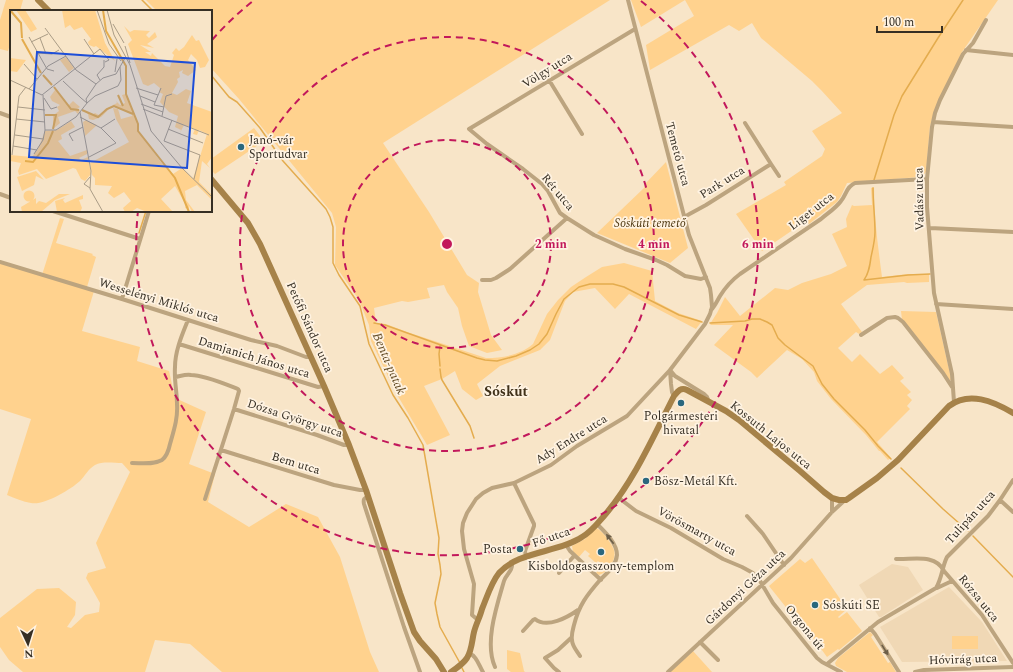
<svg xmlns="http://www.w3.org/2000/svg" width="1013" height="672" viewBox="0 0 1013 672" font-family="Spectral,serif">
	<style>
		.built { fill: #f0d8b5 }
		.green { fill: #ffd28e }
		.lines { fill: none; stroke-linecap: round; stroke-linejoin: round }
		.stream { stroke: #e4ac4e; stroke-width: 1.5 }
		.street { stroke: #bca47f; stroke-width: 4 }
		.secondary { stroke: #a68249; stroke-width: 6 }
		.oneway { fill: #6c5e48 }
		.ring { fill: none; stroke: #c2185b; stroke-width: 2; stroke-dasharray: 7 5 }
		.poi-dot { fill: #2a677e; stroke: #fff3e2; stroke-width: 1.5 }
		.labels { text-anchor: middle; stroke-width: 3.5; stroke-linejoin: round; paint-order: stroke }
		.street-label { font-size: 12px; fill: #362f24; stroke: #fff3e2 }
		.poi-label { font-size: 12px; fill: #362f24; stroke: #fff3e2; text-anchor: start }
		.park-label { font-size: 12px; font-style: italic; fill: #4c350d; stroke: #fff3e2 }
		.water-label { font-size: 13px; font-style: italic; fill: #644c26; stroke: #fff3e2 }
		.quarter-label { font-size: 14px; font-weight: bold; fill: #40311a; stroke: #fff3e2 }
		.inset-river { fill: none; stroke: #e4ac4e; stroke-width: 2 }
		.inset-road { fill: none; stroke: #aa9c86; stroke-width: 1 }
		.view { fill: #1d4ed8; fill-opacity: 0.15; stroke: #1d4ed8; stroke-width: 2 }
		.inset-edge { fill: none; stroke: #362f24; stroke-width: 2 }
		.centre { fill: #c2185b; stroke: #fff3e2; stroke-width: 2 }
		.ring-label { font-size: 12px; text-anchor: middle; font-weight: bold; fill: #c2185b; stroke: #fff3e2; stroke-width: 3.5; stroke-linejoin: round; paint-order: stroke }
	</style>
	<rect width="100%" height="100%" fill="#f8e5c8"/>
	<!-- built -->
	<path class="built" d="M892,564L908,567L923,590L881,617H879L859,585Z
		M949,587L982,622L1007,661L902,662L880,627Z"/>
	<!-- green -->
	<path class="green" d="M6,0H23L20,11H11V41L8,51L0,49V20Z
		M146,0H610L383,143L429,212L467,275L479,283L478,292L491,335L502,350L487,353L469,346L462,326L458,308L447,292L444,285L427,288L430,298L408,302L402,301L374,308L376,323L386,324L407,332L486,358C503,358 520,355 533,344L547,314L558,300L571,287L586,277L602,267L624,263L652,271L655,301L678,313L702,321L696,329L629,294L615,309L595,288L573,292L565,301L550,340L540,350L500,366L477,384L483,396L476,400L462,389L455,371L442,379L424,386L450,435L427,445L396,393L371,341L369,325L359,300L335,265L336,227L332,213L239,99L211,68V11H157Z
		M631,0H998L962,52L934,112L930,126L926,172L923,175L919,177L847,183L841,196L837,202L809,224L806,221L762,251L736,214L786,185L784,182L822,156L825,149L812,131L842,113L821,90L812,81L761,38L752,23L739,31L729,25L650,70L646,45L694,16L685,0L641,27Z
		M254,128L264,141L215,174L211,170V159Z
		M666,162L688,248L670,263L597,233L644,188L645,184Z
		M874,187C874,217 878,247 882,277L908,274H929V282L907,283L904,282L867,285L841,304L862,332L859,334L856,332L838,348L852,362L860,354L880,374L892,365L904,378L900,381L911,392L907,395L912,400L907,406L910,409L877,442L891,458L888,460L880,451H879L866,435L831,399L817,381L814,372L802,359L787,350L757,378L751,372L714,345L733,325H711L710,324L717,313L725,297L740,316L775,288L788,290L802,283L831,274L847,266L832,234L847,227L846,219L852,205L854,206L872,205L871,188Z
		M60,218L64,219L56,243L93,254L92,255L96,257L87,287L94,291L82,331L140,347L137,361L169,371L175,398L206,412L189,464L215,474L208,502L249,527L286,504L318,517L340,557L370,652L379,672H222L190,644L155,640L145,672H23L9,660L0,647V618L37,589L59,588L76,602L75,615L67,627L71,628L85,615L99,612L100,603L86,578L88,573L106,568L96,543L130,472L122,463C114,463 102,461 95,465C88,469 85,476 80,481C70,490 43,506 31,503C23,502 15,498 7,495L31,419L0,409V262L42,275Z
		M901,311L936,312L950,374L951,380H949L902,320Z
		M596,528C602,530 612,544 614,550C617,559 608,573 599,575L596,573L602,565L598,561L596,563L588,556L590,554L585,550L579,557L573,552L572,546L585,539Z
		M812,558L847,609L838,617L839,618L847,612L862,631L839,650L838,649L827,657L811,635L809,636L769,586L800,559L805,563Z
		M870,632L873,635L871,637L888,663L890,662L896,672H847L836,666L835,663L838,658Z
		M952,636H978V649H952Z
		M507,650L520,653L524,671L525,672H511L507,669Z
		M693,651L712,672H670Z"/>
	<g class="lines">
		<!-- stream -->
		<path class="stream" d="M142,0L153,11
			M211,75L229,97L237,102L260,128L283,161L326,209L330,217L333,227V263L339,275L360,306L369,344L393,395L408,418L423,445L439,538L438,554L440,565L441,574L435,603L437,614L440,627L460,663
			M874,180L894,115L902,96L938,38L963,0
			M139,233L146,211
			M864,280C869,273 870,265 871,257C873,248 875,240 875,232C875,218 873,203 873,188
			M864,280L908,275L930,274
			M374,323L385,325L477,358L485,360L497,361L516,356L530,350L539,344L547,334L556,314L564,299L579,287L590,284H613L624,287L679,315L702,322
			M710,323L745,321L752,319H760L767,322L772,325L778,338L785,345L813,366L822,384L834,399L865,430L878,446L891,459
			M440,366L439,354L440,346
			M440,369L441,377L442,380L470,426L474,438
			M901,468L943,509L968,531
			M973,536L1013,577
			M461,666L464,672"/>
		<!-- street -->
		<path class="street" d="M628,0L689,235L710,288L711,295L712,307L710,314L705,324L670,370L671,384L672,392L674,396
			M635,29L469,129L487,144L523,169L542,184L548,191L560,213L567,218L594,235L625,249L656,260L667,265L685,276L701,279L706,277
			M966,50L1013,55
			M549,80L582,134
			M0,113L11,117
			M933,122L1013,127
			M771,164L779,176
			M0,194L11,198
			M53,211L140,239
			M684,217L706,205L771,164L745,123
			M930,228L1013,232
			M0,262L122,299L251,340L277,346L306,357H311
			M482,280H491L496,278L510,269L567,218
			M122,299L149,211
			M936,304L1013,309
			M711,310C715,306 717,301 720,296C725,288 732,280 740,274L821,219C828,213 836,208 841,201C847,194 846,187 855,183L927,179
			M861,335L887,318L895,317L898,318L903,322L943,373L952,387
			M179,344L318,387L324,386
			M175,377C181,376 186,374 191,375C204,375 225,384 238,389L239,391L234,409L205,499
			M954,402L952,374L934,293L927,207V179L932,127L935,113L940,100L963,54L973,43L986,20
			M234,409L317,435L344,445H349
			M221,450L334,485L360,490H366
			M132,463C142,463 153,465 162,460C167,456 169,449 170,444C174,430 178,418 177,404C177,392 174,380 175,367C175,351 182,335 188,320
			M514,483L534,524V526L525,551L526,557
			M368,497C364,498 363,499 364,504L404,627L420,672
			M619,498L636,511L671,528L723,559L742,567L753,573L760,581L773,603L817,658L822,662L841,672
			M832,498V512
			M1000,500L1013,512
			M747,516L763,534L784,565
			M566,545L570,551L601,580
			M896,559C912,560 935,553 944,571L982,615L989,626L1013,663
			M559,573L574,556
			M937,588L952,581
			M478,620L472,615L474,584L464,549L462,531L463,523L467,513L476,499L483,493L492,488L514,483L551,465L577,446L627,416L670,370L675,376L704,394L707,397L709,402
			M870,628L875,634L899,672
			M523,631L533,620L535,619C547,629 568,617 578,610
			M700,642L718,660
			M469,653C477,656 479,666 483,672
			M580,656C577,651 572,646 572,640C571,635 573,629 574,625C579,605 587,595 600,580C607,573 616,566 617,555C617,543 605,532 597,524
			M827,664L878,622L936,588C942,578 942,567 947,557L988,516L1000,500L1013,480
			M495,667C484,643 497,605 504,581C506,574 513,571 512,564
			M559,672L554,668L545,658L558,650L571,638
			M668,672L791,558L832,512L845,500
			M915,672L924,670L1013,667"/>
		<!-- secondary -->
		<path class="secondary" d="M38,0L49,11
			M211,179L248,223L260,244L324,386L349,445L366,490L400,593L414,632L420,641L436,659L444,672
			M451,672C457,668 463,664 467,658C472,650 472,640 474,632C476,624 480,617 482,609C487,597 491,583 499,573C518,551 558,553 582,537C591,532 597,524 604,516C634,481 653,437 674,396C678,391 681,387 687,390L726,411L739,420L800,471L824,492L832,498L839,500H846L849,498L877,478L898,460L949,406C969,391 993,401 1013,413"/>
	</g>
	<!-- one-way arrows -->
	<defs><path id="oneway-solid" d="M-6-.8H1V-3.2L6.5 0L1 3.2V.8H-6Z"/></defs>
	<g class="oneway">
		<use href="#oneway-solid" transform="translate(610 539) rotate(-127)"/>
		<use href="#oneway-solid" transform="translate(885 650) rotate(58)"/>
	</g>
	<!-- distance rings -->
	<g class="ring">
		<circle cx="447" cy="244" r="104"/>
		<circle cx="447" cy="244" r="207"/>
		<path d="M212 40A311 311 0 0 1 253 1M641 1A311 311 0 1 1 138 211"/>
	</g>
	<!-- markers -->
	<g class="poi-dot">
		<circle cx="241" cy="147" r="4"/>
		<circle cx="681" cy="403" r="4"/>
		<circle cx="646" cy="481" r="4"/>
		<circle cx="520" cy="549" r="4"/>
		<circle cx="601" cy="552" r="4"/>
		<circle cx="815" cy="605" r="4"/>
	</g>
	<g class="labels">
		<!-- street labels -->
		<g class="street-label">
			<text transform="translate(547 70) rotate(-32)" y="4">Völgy utca</text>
			<text transform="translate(678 154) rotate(75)" y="4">Temető utca</text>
			<text transform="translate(722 182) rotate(-32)" y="4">Park utca</text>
			<text transform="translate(558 192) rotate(50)" y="4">Rét utca</text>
			<text transform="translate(919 199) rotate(-91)" y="4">Vadász utca</text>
			<text transform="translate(811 211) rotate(-38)" y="4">Liget utca</text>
			<text transform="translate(159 300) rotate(17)" y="4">Wesselényi Miklós utca</text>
			<text transform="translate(310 327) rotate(66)" y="4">Petőfi Sándor utca</text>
			<text transform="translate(254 357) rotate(17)" y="4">Damjanich János utca</text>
			<text transform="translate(295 418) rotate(18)" y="4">Dózsa György utca</text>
			<text transform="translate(771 435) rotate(39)" y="4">Kossuth Lajos utca</text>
			<text transform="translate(571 439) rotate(-32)" y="4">Ady Endre utca</text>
			<text transform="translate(296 463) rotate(17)" y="4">Bem utca</text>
			<text transform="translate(970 517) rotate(-48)" y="4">Tulipán utca</text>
			<text transform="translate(697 531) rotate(29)" y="4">Vörösmarty utca</text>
			<text transform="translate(551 537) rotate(-19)" y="4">Fő utca</text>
			<text transform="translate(745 587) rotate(-43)" y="4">Gárdonyi Géza utca</text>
			<text transform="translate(979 598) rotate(51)" y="4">Rózsa utca</text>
			<text transform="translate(805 627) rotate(51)" y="4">Orgona út</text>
			<text transform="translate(963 659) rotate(-2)" y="4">Hóvirág utca</text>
		</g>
		<!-- poi labels -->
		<g class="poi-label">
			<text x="249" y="144">Janó-vár<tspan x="249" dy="14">Sportudvar</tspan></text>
			<text x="681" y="420" text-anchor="middle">Polgármesteri<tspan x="681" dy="14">hivatal</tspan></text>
			<text x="654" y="485">Bösz-Metál Kft.</text>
			<text x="512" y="553" text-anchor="end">Posta</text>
			<text x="601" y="570" text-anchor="middle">Kisboldogasszony-templom</text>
			<text x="823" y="609">Sóskúti SE</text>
		</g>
		<!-- park labels -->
		<g class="park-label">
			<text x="650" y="227">Sóskúti temető</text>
		</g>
		<!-- water labels -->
		<g class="water-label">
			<text transform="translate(390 363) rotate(67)" y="5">Benta-patak</text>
		</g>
		<!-- quarter labels -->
		<g class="quarter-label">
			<text x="506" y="396">Sóskút</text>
		</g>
	</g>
	<!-- overview -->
	<g transform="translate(10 10)">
		<rect width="202" height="202" fill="#f8e5c8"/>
		<path d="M6,0H15L27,19L21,22ZM52,0H85L95,33L105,51L86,36L84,37L79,35L78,32L81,29L72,17L64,20L60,15L55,18ZM114,16L120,22L124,20L140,21L136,25L139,28L145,22L147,27L137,34L144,38L130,35L141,42H135L141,46L142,43L155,56L160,57L164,45L162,43L166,38L169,41L174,37L182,25L186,31L189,30L199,50L195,57L190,58L187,50L181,44L178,50L186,60L178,66L172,63L173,60L169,62L170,67L167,69L168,72L162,83L167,85L176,79L181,81L177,93L202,102V147L197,154L200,158L192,151L189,172L202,185V190L187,175L175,181L176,190L185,202H182L179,196V199L175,198L176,195L165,176L151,189L163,202H137L127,198L121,202H115L113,198L121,191L114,182L104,188L98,183L102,176L85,175V168L82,165L80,153L119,132L106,109L103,98L108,99L111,109L122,106V104L105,97H101L91,107L83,110L79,109L78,104L72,99L82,105L85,103L91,106L95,99L107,93L106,91L110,95L115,93L112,85L116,84L128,113V121L150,151L160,163L163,164L172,158L183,169L197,124L189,120L187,125L183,124L185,119L174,115L170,123L171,120L165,117L168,106L159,102L150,92L153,84L149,82L150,78L144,73L138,76L133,74L118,34L122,30ZM56,47L64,58L59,62L50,50ZM0,48L16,50L7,62L0,61ZM44,77L56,93L59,95L63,91L70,97L67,99L70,100L68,104L65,101L48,107L50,113L43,119V105L36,104H45L49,101L47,97L50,95L42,91L40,87L45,80ZM76,110L87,115L75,126L73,112ZM61,111L65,117L51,125L52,129L48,131L60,146L77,140V144L69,148L71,150L78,147L81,164L75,171L71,169L66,159L63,158L36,169L27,159L9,165L8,161L11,153L0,151V145L22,147L28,139L35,121L47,120ZM26,161L34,170L26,166L24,175L12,181L7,167ZM13.5 186a5.5 5.5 0 1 1 11 0a5.5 5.5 0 1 1-11 0ZM49,184H60L45,190L31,202H12L11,197L26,188V194L29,191L36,193ZM73,185V189L69,190L72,198L70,202H47L45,191L55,188L53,190L55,193Z" fill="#ffd28e"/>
		<path class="inset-river" d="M0,0L11,13L12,28M93,0L96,21L116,56V84L128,114V121L165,168L179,202M12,29L31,63M33,65L42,75M44,77L61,99L69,100M108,85L113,96M72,100L88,107L97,99L104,96L123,104M35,105H46L43,119M15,151L23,152L38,133L43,121"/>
		<path class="inset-road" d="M87,0L99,34L111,51M97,0L104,25L120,55L141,121L172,158L202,187M103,14L114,33M35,18L66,60L86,74M19,27L37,59L44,61M30,28L36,44M74,29L84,44M21,32L38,24M115,36L120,53M27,43L42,44L49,40M14,54L27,69M105,62L107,49M0,70L32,85L90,39L99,50L95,52M90,70L87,65L94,57V50M53,71L71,88M126,78L148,85M151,78L144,95L154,97M19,79L38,56L56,46M130,86L145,92M34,88L41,99L47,97M71,88L77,93L85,86L108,76L111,70L110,57M131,94L153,102M8,97L35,100M133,99L199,125M70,102L81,161L80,179L93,202M152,106L156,86L162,84M70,107L91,118L106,133L79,147M6,109L35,112M91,118L105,109M158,119L193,133M35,120H46L66,107L77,93L76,89L86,74L93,68L106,64L115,48M5,125L33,129M63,131L59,124L73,117M154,131L190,145L184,169M154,131L162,110M3,136L27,140M24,144L33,130L35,120L33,85M2,145L9,86L16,77M80,178L74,174L80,167"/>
		<path class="view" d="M27,42L185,53L177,158L19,147Z"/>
		<rect width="202" height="202" class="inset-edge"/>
	</g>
	<circle cx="447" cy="244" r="6" class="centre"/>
	<g class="ring-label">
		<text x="551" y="248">2 min</text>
		<text x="654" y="248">4 min</text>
		<text x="758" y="248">6 min</text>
	</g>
	<!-- north arrow -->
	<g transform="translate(28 644) rotate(176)" stroke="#fff3e2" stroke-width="3" paint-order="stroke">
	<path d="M0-3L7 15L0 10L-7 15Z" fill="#362f24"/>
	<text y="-6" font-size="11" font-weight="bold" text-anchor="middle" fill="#362f24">N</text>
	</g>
	<!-- scale -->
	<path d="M877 26v6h65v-6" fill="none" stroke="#362f24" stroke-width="2"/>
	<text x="883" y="26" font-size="12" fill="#362f24" stroke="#fff3e2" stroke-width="3" paint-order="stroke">100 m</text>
</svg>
